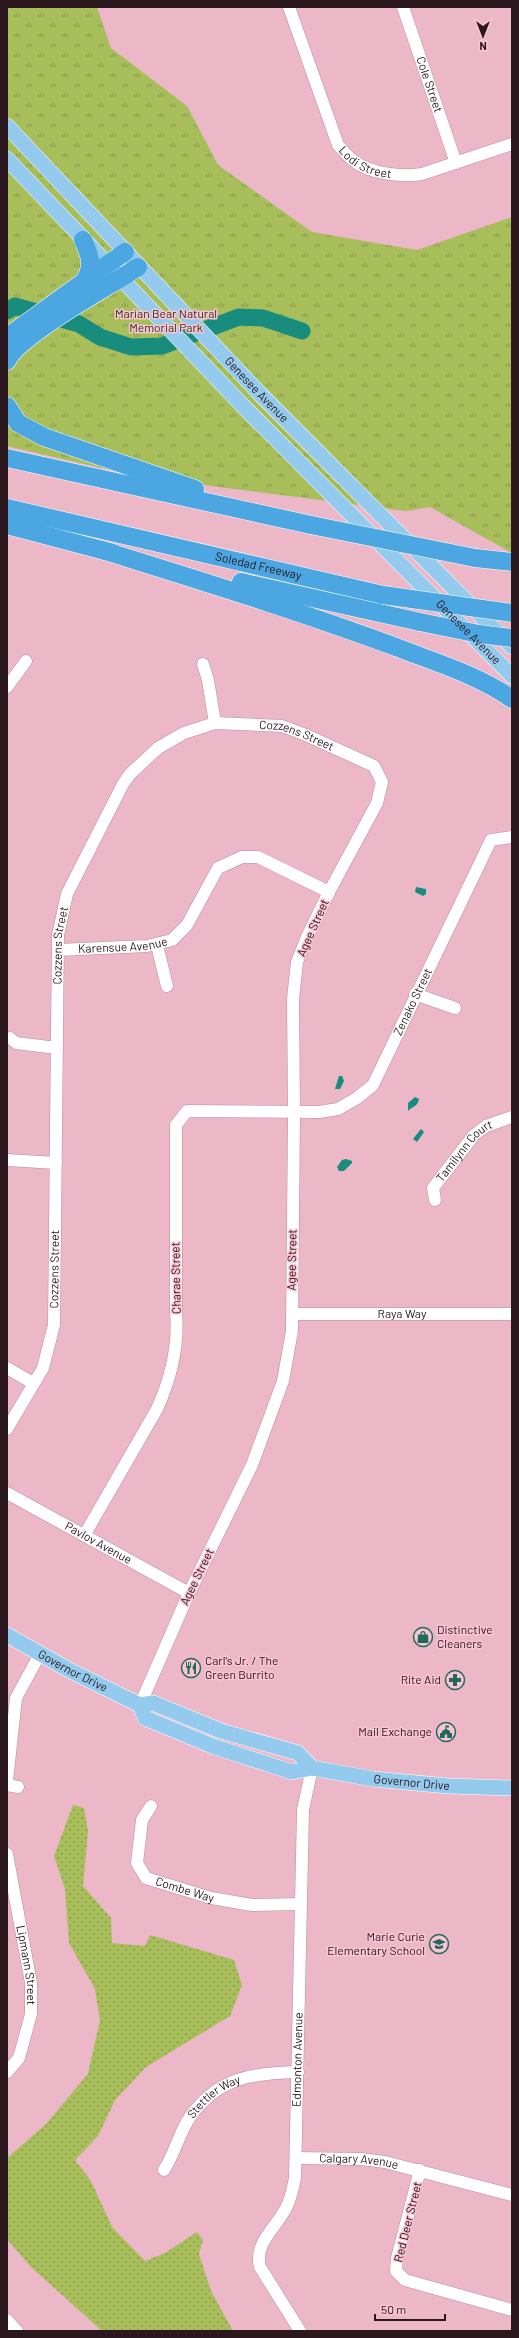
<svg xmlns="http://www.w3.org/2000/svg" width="519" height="2338" viewBox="0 0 519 2338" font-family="Barlow,sans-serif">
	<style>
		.grass { fill: url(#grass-dots) }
		.park { fill: url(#park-tufts) }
		.water { fill: #198d7d }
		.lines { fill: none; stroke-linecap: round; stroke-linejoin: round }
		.river { stroke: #198d7d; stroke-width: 17 }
		.minor-casing { stroke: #bc8b99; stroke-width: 13 }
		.major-casing { stroke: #fff; stroke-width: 16 }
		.highway-casing { stroke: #fff; stroke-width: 19 }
		.minor { stroke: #fff; stroke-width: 12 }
		.major { stroke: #93caee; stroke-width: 15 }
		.highway { stroke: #4ba6e2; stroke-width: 18 }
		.highway-bridge-casing { stroke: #fff; stroke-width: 19; stroke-linecap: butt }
		.highway-bridge { stroke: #4ba6e2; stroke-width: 18 }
		.labels { text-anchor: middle; stroke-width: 3; stroke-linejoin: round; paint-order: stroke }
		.street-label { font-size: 12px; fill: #2b181e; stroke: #fac5d3 }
		.park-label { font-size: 12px; fill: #2c321b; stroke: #fac5d3 }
		.poi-label { font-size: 12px; fill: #2b181e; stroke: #fac5d3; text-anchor: end }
	</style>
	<defs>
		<pattern id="grass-dots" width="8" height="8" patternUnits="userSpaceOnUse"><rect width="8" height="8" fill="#a7be5b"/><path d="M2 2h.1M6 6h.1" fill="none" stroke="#88994b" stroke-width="1.8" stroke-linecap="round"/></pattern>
		<pattern id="park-tufts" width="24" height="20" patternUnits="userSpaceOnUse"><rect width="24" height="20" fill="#a7be5b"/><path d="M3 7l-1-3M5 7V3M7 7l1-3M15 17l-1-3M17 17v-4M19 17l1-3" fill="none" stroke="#88994b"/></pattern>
	</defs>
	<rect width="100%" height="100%" fill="#ecb8c7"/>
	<!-- grass -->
	<path class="grass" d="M73,1805L84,1808L88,1831L83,1886L111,1918L112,1943L145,1946L150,1935L234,1960L242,1985L230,2016L146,2067L115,2100L98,2136L75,2160L91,2181L112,2227L145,2261L165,2253L197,2232L203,2240L199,2254L211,2291L233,2331H102L30,2266L7,2239V2158L46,2124L88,2074L100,2020L95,1989L69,1943L65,1889L54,1856Z"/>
	<!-- park -->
	<path class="park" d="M7,7H97L111,48L187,106L218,165L312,232L417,250L512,217V553L430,507L406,511L140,477L7,446Z"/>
	<!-- water -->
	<path class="water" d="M416,887L426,889V894L423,896L415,892Z
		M339,1076H342L344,1081L340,1089H335Z
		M415,1097L419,1099C418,1107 411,1107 408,1111V1103Z
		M421,1129L424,1132L417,1142L413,1139Z
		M346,1159L352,1161V1163L344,1171H339L337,1167L342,1160Z"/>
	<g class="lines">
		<!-- river -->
		<path class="river" d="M7,311L15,306L79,324L100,337L131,347L162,346L239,317L263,318L302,331"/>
		<defs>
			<g id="minor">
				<path id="s1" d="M289,7L338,145C343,150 348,157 354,161C370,174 402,177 422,174L512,144"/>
				<path id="s2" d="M403,7L456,163"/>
				<path d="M203,664L208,680L215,723"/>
				<path d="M7,687L26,661"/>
				<path d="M157,945L167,986"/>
				<path id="s3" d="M58,950L147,946L172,940L187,925L218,868L242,857H258L329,892"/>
				<path d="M415,994L455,1008"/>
				<path d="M10,1038L16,1043L57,1048"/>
				<path d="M7,1160L56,1163"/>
				<path id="s4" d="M435,1200L433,1188L474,1135L486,1126L512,1117"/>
				<path id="s5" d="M292,1314H512"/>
				<path d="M7,1368L33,1383"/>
				<path id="s6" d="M7,1429L43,1368L54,1325L58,935L67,894L123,784L130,774L158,748L184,733L215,723L282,726L306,735L374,766L382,782L377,803L329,892L307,937L297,962L293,999L294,1113L292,1331L283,1381L252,1465L189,1593L140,1705"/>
				<path id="s7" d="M7,1493L189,1593"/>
				<path id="s8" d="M85,1534L157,1409C171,1378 179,1345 176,1312V1125L187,1111L319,1112L338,1109L357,1098L373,1085L491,840L512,837"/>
				<path d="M7,1781L16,1698L40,1654"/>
				<path d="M7,1785L18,1787"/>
				<path id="s9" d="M151,1806L142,1820L137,1863L146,1878L211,1898L252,1905L301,1904"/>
				<path id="s10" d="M7,1854L31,1983V2014L19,2058L7,2072"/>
				<path id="s11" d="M297,2158L361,2159L385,2162L512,2195"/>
				<path id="s12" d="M164,2170C175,2153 179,2133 190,2117C218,2077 253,2073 298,2072"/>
				<path d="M420,2170L397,2258L396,2271L405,2280L512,2310"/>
				<path d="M7,2320L17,2331"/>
				<path id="s13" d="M300,2331L260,2267C254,2243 275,2229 286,2208C291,2199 293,2188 295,2178L303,1810L312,1768"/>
			</g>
			<g id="major">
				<path id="s14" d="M7,126L261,395L512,647"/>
				<path id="s15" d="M7,159L243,406L512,676"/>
				<path id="s16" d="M7,1635L69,1670L140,1705L153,1703L221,1731L298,1753L312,1768"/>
				<path id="s17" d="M140,1705L145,1718L215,1747L292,1772L312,1768L373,1779L448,1786L512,1788"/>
			</g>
			<g id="highway">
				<path d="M83,240C90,257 94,263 85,280"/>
				<path d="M7,337L125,252"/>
				<path d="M7,361C17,336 112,285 138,267"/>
				<path d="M7,406L18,423L44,437L195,489"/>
				<path d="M7,458L311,525"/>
				<path id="s18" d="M7,508L383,595"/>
				<path d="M7,525L113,553"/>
				<path d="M102,550C201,581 299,611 396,647C434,662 478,675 512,699"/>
				<path d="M475,558L512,562"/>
				<path d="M241,582L420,622"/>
			</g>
		</defs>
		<!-- minor casing -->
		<use href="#minor" class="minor-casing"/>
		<!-- major casing -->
		<use href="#major" class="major-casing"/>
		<!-- highway casing -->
		<use href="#highway" class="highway-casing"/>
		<!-- minor -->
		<use href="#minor" class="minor"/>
		<!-- major -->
		<use href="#major" class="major"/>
		<!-- highway -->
		<use href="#highway" class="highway"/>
		<defs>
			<path id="highway-bridge" d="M311,525L475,558
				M383,595L512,613
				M420,622L479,634L512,638"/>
		</defs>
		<!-- highway-bridge casing -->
		<use href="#highway-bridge" class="highway-bridge-casing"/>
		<!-- highway-bridge -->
		<use href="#highway-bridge" class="highway-bridge"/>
	</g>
	<!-- icons -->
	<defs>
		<symbol id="shop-ring" viewBox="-11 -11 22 22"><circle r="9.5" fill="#fac5d3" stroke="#22695d" stroke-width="1.5"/><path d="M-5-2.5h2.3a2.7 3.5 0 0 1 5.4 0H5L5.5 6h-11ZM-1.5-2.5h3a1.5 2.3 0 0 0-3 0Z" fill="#22695d"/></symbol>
		<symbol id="restaurant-ring" viewBox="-11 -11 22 22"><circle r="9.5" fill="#fac5d3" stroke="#22695d" stroke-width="1.5"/><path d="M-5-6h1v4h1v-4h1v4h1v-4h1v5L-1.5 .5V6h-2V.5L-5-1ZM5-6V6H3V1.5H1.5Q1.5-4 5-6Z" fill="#22695d"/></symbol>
		<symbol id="pharmacy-ring" viewBox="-11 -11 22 22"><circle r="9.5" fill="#fac5d3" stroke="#22695d" stroke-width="1.5"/><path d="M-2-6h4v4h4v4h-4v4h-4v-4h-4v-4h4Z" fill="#22695d"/></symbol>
		<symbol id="civic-ring" viewBox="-11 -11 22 22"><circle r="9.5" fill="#fac5d3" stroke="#22695d" stroke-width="1.5"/><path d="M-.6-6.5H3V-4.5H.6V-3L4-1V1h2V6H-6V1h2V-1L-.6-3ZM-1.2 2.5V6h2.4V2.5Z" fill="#22695d"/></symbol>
		<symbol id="school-ring" viewBox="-11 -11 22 22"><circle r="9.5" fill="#fac5d3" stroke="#22695d" stroke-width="1.5"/><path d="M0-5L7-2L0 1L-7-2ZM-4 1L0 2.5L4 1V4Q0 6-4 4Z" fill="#22695d"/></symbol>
	</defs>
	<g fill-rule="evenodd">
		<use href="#shop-ring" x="412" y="1626" width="22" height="22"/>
		<use href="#restaurant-ring" x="180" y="1657" width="22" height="22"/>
		<use href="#pharmacy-ring" x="444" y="1669" width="22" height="22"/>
		<use href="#civic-ring" x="435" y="1721" width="22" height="22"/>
		<use href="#school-ring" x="428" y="1933" width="22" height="22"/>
	</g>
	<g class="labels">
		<!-- street labels -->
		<g class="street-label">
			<text dy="4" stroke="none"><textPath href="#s2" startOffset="82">Cole Street</textPath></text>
			<text dy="4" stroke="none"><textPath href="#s1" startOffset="180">Lodi Street</textPath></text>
			<text dy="4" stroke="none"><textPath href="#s14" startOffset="363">Genesee Avenue</textPath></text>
			<text dy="4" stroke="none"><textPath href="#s18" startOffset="258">Soledad Freeway</textPath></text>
			<text dy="4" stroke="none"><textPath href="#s15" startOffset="661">Genesee Avenue</textPath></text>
			<text dy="4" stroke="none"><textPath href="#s6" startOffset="867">Cozzens Street</textPath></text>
			<text transform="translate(313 928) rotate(-66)" y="4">Agee Street</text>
			<text dy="4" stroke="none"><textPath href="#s3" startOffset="65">Karensue Avenue</textPath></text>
			<text dy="4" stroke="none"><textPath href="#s6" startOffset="495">Cozzens Street</textPath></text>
			<text dy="4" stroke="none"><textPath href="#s8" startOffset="735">Zenako Street</textPath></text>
			<text dy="4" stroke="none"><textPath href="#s4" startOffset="61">Tamilynn Court</textPath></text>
			<text transform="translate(292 1260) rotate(-89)" y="4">Agee Street</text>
			<text dy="4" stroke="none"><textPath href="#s6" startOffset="171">Cozzens Street</textPath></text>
			<text transform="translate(176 1278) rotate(-91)" y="4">Charae Street</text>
			<text dy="4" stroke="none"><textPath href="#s5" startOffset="110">Raya Way</textPath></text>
			<text dy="4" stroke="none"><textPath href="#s7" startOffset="104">Pavlov Avenue</textPath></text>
			<text transform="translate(197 1577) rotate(-64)" y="4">Agee Street</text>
			<text dy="4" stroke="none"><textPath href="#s16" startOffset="75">Governor Drive</textPath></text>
			<text dy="4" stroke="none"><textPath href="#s17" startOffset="292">Governor Drive</textPath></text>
			<text dy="4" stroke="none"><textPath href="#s9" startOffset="118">Combe Way</textPath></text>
			<text dy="4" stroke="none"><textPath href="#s10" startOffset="113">Lipmann Street</textPath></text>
			<text dy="4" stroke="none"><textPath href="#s13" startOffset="292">Edmonton Avenue</textPath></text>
			<text dy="4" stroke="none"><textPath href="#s12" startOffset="91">Stettler Way</textPath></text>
			<text dy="4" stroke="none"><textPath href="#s11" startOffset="62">Calgary Avenue</textPath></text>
			<text transform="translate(408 2222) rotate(-76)" y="4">Red Deer Street</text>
		</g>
		<!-- park labels -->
		<g class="park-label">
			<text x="166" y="318">Marian Bear Natural<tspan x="166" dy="14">Memorial Park</tspan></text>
		</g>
		<!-- poi labels -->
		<g class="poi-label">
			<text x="437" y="1634" text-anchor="start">Distinctive<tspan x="437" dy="14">Cleaners</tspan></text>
			<text x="205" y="1665" text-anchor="start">Carl's Jr. / The<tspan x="205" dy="14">Green Burrito</tspan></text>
			<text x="441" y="1684">Rite Aid</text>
			<text x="432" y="1736">Mail Exchange</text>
			<text x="425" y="1941">Marie Curie<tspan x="425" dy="14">Elementary School</tspan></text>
		</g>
	</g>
	<!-- border -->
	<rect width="519" height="2338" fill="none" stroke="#2b181e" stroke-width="16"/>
	<!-- north arrow -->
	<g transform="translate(483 36) rotate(180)" stroke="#fac5d3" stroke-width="3" paint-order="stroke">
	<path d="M0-3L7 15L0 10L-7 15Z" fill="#2b181e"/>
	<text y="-6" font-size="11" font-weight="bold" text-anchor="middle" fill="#2b181e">N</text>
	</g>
	<!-- scale -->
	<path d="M375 2314v6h70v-6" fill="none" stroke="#2b181e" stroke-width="2"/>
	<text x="381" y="2314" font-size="12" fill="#2b181e" stroke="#fac5d3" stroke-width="3" paint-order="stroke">50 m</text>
</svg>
